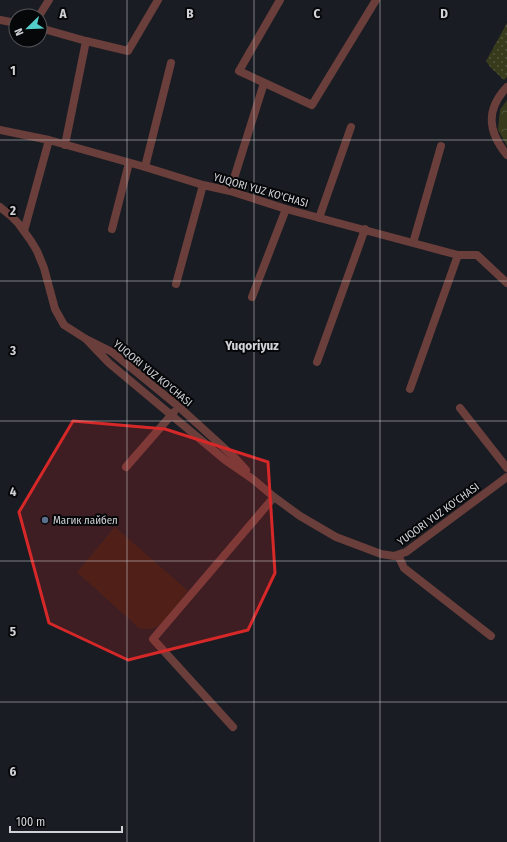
<svg xmlns="http://www.w3.org/2000/svg" width="507" height="842" viewBox="0 0 507 842" font-family="'Fira Sans Condensed',sans-serif">
	<style>
		.education { fill: #2f1f15 }
		.grass { fill: url(#grass-dots) }
		.forest { fill: url(#forest-crowns) }
		.lines { fill: none; stroke-linecap: round; stroke-linejoin: round }
		.minor { stroke: #693e3b; stroke-width: 8 }
		.marked { fill: #d62828; fill-opacity: 0.2; stroke: #d62828; stroke-width: 3; stroke-linejoin: round }
		.grid { fill: none; stroke: #d1d2d6; stroke-width: 1; stroke-opacity: 0.55 }
		.service-dot { fill: #5c6f8a; stroke: #060709; stroke-width: 1.5 }
		.labels { text-anchor: middle; stroke-width: 4; stroke-linejoin: round; paint-order: stroke }
		.street-label { font-size: 11px; fill: #d1d2d6; stroke: #060709 }
		.poi-label { font-size: 11px; fill: #d1d2d6; stroke: #060709; text-anchor: start }
		.quarter-label { font-size: 13px; font-weight: bold; fill: #d1d2d6; stroke: #060709 }
		.grid-label { font-size: 13px; text-anchor: middle; font-weight: bold; fill: #d1d2d6; stroke: #060709; stroke-width: 4; stroke-linejoin: round; paint-order: stroke }
	</style>
	<defs>
		<pattern id="grass-dots" width="8" height="8" patternUnits="userSpaceOnUse"><rect width="8" height="8" fill="#373b1c"/><path d="M2 2h.1M6 6h.1" fill="none" stroke="#53563c" stroke-width="1.8" stroke-linecap="round"/></pattern>
		<pattern id="forest-crowns" width="20" height="18" patternUnits="userSpaceOnUse"><rect width="20" height="18" fill="#373b1c"/><path d="M2 6a3 3 0 1 1 6 0M12 15a3 3 0 1 1 6 0" fill="none" stroke="#53563c"/></pattern>
	</defs>
	<rect width="100%" height="100%" fill="#191c22"/>
	<!-- education -->
	<path class="education" d="M115,527L188,591L164,621L157,627L150,629L139,628L77,572Z"/>
	<!-- grass -->
	<path class="grass" d="M507,23V77L504,80L491,68L486,61Z"/>
	<!-- forest -->
	<path class="forest" d="M507,100V146L498,130L500,110Z"/>
	<g class="lines">
		<!-- minor -->
		<path class="minor" d="M280,0L239,71L312,105L376,0
			M39,16L49,0
			M0,20L16,23
			M40,28L86,41L128,51L158,0
			M507,87C485,110 488,132 507,155
			M0,130L49,140L145,167L203,185L230,191L286,209L413,243L458,255H477L507,283
			M65,145L86,41
			M145,167L171,63
			M230,191L264,83
			M0,207L11,216L18,223L31,241L37,251L44,268L55,309L64,325L86,339L112,352L179,407L235,458L246,470
			M319,218L351,127
			M112,229L129,163
			M24,231L49,140
			M413,243L441,146
			M176,284L203,185
			M252,297L286,209
			M86,339L109,363L225,460L254,480L274,497L300,516L336,537L381,554L394,556L406,552L507,477
			M317,362L365,229
			M410,389L458,255
			M460,408L507,468
			M126,467L174,412
			M398,555L404,568L491,636
			M233,727L153,639L274,497"/>
	</g>
	<!-- marked area -->
	<path class="marked" d="M73,421L165,429L268,462L275,573L248,630L128,660L49,623L19,512Z"/>
	<!-- grid -->
	<path class="grid" d="M127,0V842M254,0V842M380,0V842M0,140H507M0,281H507M0,421H507M0,561H507M0,702H507"/>
	<!-- markers -->
	<circle class="service-dot" cx="45" cy="520" r="4"/>
	<g class="labels">
		<!-- street labels -->
		<g class="street-label">
			<text transform="translate(261 190) rotate(16)" y="4">YUQORI YUZ KO'CHASI</text>
			<text transform="translate(153 373) rotate(39)" y="4">YUQORI YUZ KO'CHASI</text>
			<text transform="translate(438 514) rotate(-36)" y="4">YUQORI YUZ KO'CHASI</text>
		</g>
		<!-- poi labels -->
		<g class="poi-label">
			<text x="53" y="524">Магик лайбел</text>
		</g>
		<!-- quarter labels -->
		<g class="quarter-label">
			<text x="252" y="350">Yuqoriyuz</text>
		</g>
	</g>
	<g class="grid-label">
		<text x="63" y="18">A</text>
		<text x="190" y="18">B</text>
		<text x="317" y="18">C</text>
		<text x="444" y="18">D</text>
		<text x="13" y="75">1</text>
		<text x="13" y="215">2</text>
		<text x="13" y="355">3</text>
		<text x="13" y="496">4</text>
		<text x="13" y="636">5</text>
		<text x="13" y="776">6</text>
	</g>
	<!-- north arrow -->
	<g transform="translate(28 28) rotate(247)"><circle r="19" fill="#060709" stroke="#57585b"/>
	<path d="M0-3L7 15L0 10L-7 15Z" fill="#53cdca"/>
	<text y="-6" font-size="11" font-weight="bold" text-anchor="middle" fill="#d1d2d6">N</text>
	</g>
	<!-- scale -->
	<path d="M10 826v6h112v-6" fill="none" stroke="#d1d2d6" stroke-width="2"/>
	<text x="16" y="826" font-size="12" fill="#d1d2d6" stroke="#060709" stroke-width="3" paint-order="stroke">100 m</text>
</svg>
